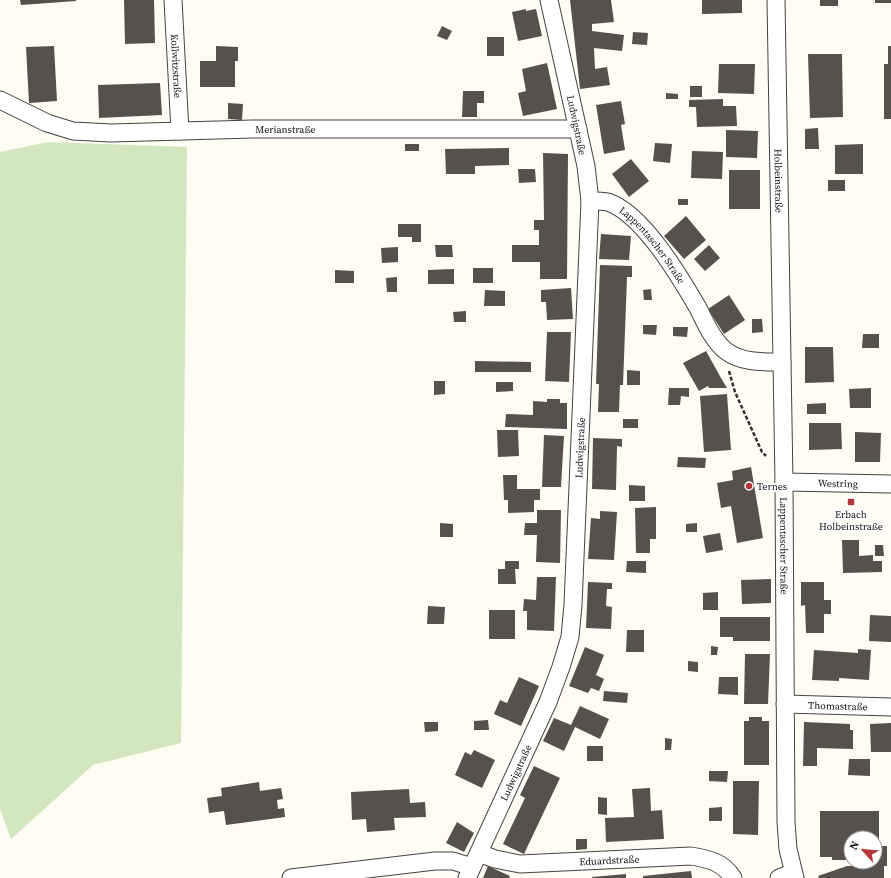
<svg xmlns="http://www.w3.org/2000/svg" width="891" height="878" viewBox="0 0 891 878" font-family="'Source Serif 4',serif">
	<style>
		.green { fill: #d2e6bf }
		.building { fill: #57514d }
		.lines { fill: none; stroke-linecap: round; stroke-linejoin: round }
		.street-casing { stroke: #434343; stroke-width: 19 }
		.path { stroke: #323232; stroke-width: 2.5; stroke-dasharray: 4 2; stroke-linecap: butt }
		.street { stroke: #fff; stroke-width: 17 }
		.poi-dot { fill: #b23538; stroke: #fff; stroke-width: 1.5 }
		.labels { text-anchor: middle; stroke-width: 4; stroke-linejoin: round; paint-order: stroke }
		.street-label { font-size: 10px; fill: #101010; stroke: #fff }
		.poi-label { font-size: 10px; fill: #101010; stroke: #fff; text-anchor: start }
	</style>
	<rect width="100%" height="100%" fill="#fefcf3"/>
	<!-- green -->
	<path class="green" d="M48,142L187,147L181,743L93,765L11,839L0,809V152Z"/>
	<!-- building -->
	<path class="building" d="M20,0H76V1L21,5Z
		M124,0H154L155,43L125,44Z
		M570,0H611L614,22L592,24V31L624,35L622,51L594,48L595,69L607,67L610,85L580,89Z
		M702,0H742V13L702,14Z
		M820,0H838V6H820Z
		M875,0H891V3H875Z
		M526,9V11L536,9L542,36L518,41L512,12Z
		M442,26L452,31L447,40L437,36Z
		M633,32L648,33L647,45L632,44Z
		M487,37H504V56H487Z
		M54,46L57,101L29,103L26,47Z
		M216,46L238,47V61H235V87H200V61H216Z
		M888,46H891V119H884V64H888Z
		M808,54H842L843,117L810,118Z
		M547,63L557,109L523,116L518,93L526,91L522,69Z
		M719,64H755L754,94L718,93Z
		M160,83L162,115L99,118L98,85Z
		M690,86H702V97H690Z
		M463,91H484V103H477V117H462Z
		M666,93L678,94V99H666Z
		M723,99V106H736L737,126L697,127L696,107H689V100Z
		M621,101L625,124L621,125L625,150L604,154L596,105Z
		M228,103L243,104L242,120L228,119Z
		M818,128L819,149H805V129Z
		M726,130L758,131L757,158L726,157Z
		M655,143L672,144L670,163L653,161Z
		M405,144H419V151H405Z
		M863,144V174H835V145Z
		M509,148V165L475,166V174H446L445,149Z
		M692,151L723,152L722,179L691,178Z
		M543,153L568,154L567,279H540V262H512V245H539V230H534V220H544Z
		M631,159L649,181L629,197L612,174Z
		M518,169H535L536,182L519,183Z
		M729,170H760V209H729Z
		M828,180H845V191H828Z
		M678,199H688V205H678Z
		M686,216L706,240L684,259L664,236Z
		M398,224H421V242H412V237H398Z
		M601,234L631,236L629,260L599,259Z
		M435,245H452L453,257H436Z
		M709,245L720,258L705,271L694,259Z
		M398,247V262L382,263L381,248Z
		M600,265L632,266V277H627L623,385H620L619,412H598L599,384H596Z
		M473,268H493V283H473Z
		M454,269V284H428V270Z
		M335,270L354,271V283H335Z
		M397,277V292H387L386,278Z
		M571,288L573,319L547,320L546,302H541V290Z
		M651,289L652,300H644L643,290Z
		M485,290L505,291V306H484Z
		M729,295L745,320L724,334L708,309Z
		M466,311V322H454L453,312Z
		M752,319H762L763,332L752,333Z
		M643,325H657L656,335L643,334Z
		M673,327H688L687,337L673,336Z
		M547,332H571L569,382L545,381Z
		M863,334H879V348H862Z
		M805,347H833L834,382L805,383Z
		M706,351L721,378L727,388H709L708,386L699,391L683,363Z
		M475,361L531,362V372H475Z
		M627,370L640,371V385H627Z
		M434,381H445V394L434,395Z
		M496,382H513V391L496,392Z
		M669,388H689V397L681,396L680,405H668Z
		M871,388V408H850L849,389Z
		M727,394L731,450L704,452L700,396Z
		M547,399H560V403H567V429L505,427L506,414L533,415V401L547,402Z
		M826,403V414H807V404Z
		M623,419H638V428H623Z
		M809,423H841L842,449L809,450Z
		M497,430H518L519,456L498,457Z
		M855,432L881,433L880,462H855Z
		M544,435L564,436L561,487H542Z
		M593,438L622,439V447L617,446L616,490L592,489Z
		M678,457L706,458L705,468L677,467Z
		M751,467L763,538L737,543L731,506L721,508L717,483L733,480L732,471Z
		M503,475H517V489H540V500H534V512L508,513V500H504Z
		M629,485L645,486V501H629Z
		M656,507V539H650V553H636L635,508Z
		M537,510H561L560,563L536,562L537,535H524L525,523H537Z
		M600,511L617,512L614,560L588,559L591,518L600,519Z
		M440,523L453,524V537H440Z
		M697,523V532H686V524Z
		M720,533L723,550L706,553L703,536Z
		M842,540H859V556L873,555V561H882V572L843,573Z
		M875,545H883L884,556H875Z
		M505,561H519V569H515L516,584H498V569H505Z
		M627,561H646V573L626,572Z
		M537,577H556L554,631L527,630V611H523L524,599L536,600Z
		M771,579V603L742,604L741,580Z
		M588,582L612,583V589H607L606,606L612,607L611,629L586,628Z
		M801,582H824V600H831V614H824V633H806L805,605L801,606Z
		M718,592V610H703V593Z
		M428,606L445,607L444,624H427Z
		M489,610H515V639H489Z
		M870,615L891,616V642L869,641Z
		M720,617H770V641H733V637H720Z
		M627,630H644V652H626Z
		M711,646L718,647L717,655H711Z
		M585,647L604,655L596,675L604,679L599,691L591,688L588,693L569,686Z
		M858,649L871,650L869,680L839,678V681L812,680L814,650L858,653Z
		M745,654H770L768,704H744Z
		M688,661L698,662V672L688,671Z
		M519,677L539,686L521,726L494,714L500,700L507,703Z
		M719,677H738V695L718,694Z
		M604,691L628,693L627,703L603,701Z
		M580,706L609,719L600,739L575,727L564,751L543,741L554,718L571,725Z
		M749,717H762V721H769V765H744V721H749Z
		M488,720L489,730H474V721Z
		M424,722H438V731L425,732Z
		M804,722L850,724V730H853V749L817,748V766H803Z
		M891,723V752H871L870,724Z
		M665,738L672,739L671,750H665Z
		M587,746H603V761H587Z
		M474,750L495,760L482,788L455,775L465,752L471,755Z
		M849,759H870V776L848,775Z
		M534,766L560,778L524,854L503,844L525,798L520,795Z
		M709,771H728L727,782L709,781Z
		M733,781H759L758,835L733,834Z
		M259,782L260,791L281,788L283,799L277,800L278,809L284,808L285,817L226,825L224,811L209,813L207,798L222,796L221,788Z
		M650,788L651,811L662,810L664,839L606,842L605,818L634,817L632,789Z
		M409,789L410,803L425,802L426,817L394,818L395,830L367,832L366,819L352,820L351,792Z
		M598,797L607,798V815L598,814Z
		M722,807V821H709V808Z
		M820,811H879V846H887V866H884V878H819L818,876L847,866H864V862H875V838H851V846H846V860H832V857H820Z
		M457,822L474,833L464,852L446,843Z
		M576,839H587V849L576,850Z
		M488,866L510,876L509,878H483Z
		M691,871L692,878H643V876Z
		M626,874V878H592V877Z"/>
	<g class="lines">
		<defs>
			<g id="street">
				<path id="s1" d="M173,0L180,131"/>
				<path id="s2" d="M776,0L784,482L786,822L788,849L795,878"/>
				<path id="s3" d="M0,100L47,123L73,131L111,133L253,129H578"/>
				<path id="s4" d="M590,201C596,201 603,201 608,202C643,214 680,277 698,308C705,322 713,341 726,351C742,363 763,362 782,362"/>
				<path id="s5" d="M784,482L891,484"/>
				<path id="s6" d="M785,704L891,707"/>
				<path id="s7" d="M479,853L495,859L520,864L691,856C709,859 723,862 733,878"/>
				<path d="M291,878L435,861H453L472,867"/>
				<path id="s8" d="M467,878L548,702L561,667L570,637L573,605L590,201L586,166L549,0"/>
				<path d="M779,878L793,873"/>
			</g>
		</defs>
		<!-- street casing -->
		<use href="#street" class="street-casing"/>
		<!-- path -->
		<path class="path" d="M729,371L735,392L762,452L766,456"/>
		<!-- street -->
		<use href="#street" class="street"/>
	</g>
	<!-- markers -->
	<g class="poi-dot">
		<circle cx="749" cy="486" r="4"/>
		<rect x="847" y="498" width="8" height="8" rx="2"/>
	</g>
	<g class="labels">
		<!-- street labels -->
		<g class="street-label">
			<text dy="4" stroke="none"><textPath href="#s1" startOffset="66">Kollwitzstraße</textPath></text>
			<text transform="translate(577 125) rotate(78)" y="4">Ludwigstraße</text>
			<text dy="4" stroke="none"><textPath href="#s3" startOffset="292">Merianstraße</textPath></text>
			<text dy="4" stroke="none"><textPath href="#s2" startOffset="181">Holbeinstraße</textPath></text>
			<text dy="4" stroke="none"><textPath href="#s4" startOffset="81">Lappentascher Straße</textPath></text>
			<text dy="4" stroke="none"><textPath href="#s8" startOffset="452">Ludwigstraße</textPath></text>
			<text dy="4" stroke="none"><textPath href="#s5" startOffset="54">Westring</textPath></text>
			<text dy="4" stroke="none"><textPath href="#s2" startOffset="546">Lappentascher Straße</textPath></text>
			<text dy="4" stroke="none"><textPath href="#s6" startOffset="53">Thomastraße</textPath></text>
			<text dy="4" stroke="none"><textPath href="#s8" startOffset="116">Ludwigstraße</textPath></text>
			<text dy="4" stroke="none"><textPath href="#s7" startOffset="132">Eduardstraße</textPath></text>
		</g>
		<!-- poi labels -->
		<g class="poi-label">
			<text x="757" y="490">Ternes</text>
			<text x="851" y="518" text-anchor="middle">Erbach<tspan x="851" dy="12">Holbeinstraße</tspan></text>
		</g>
	</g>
	<!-- north arrow -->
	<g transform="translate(863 850) rotate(297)"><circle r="19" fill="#ffffff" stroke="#9f9f9f"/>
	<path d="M0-3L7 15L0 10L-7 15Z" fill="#b23538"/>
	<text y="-6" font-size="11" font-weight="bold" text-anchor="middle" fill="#101010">N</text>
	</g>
</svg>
